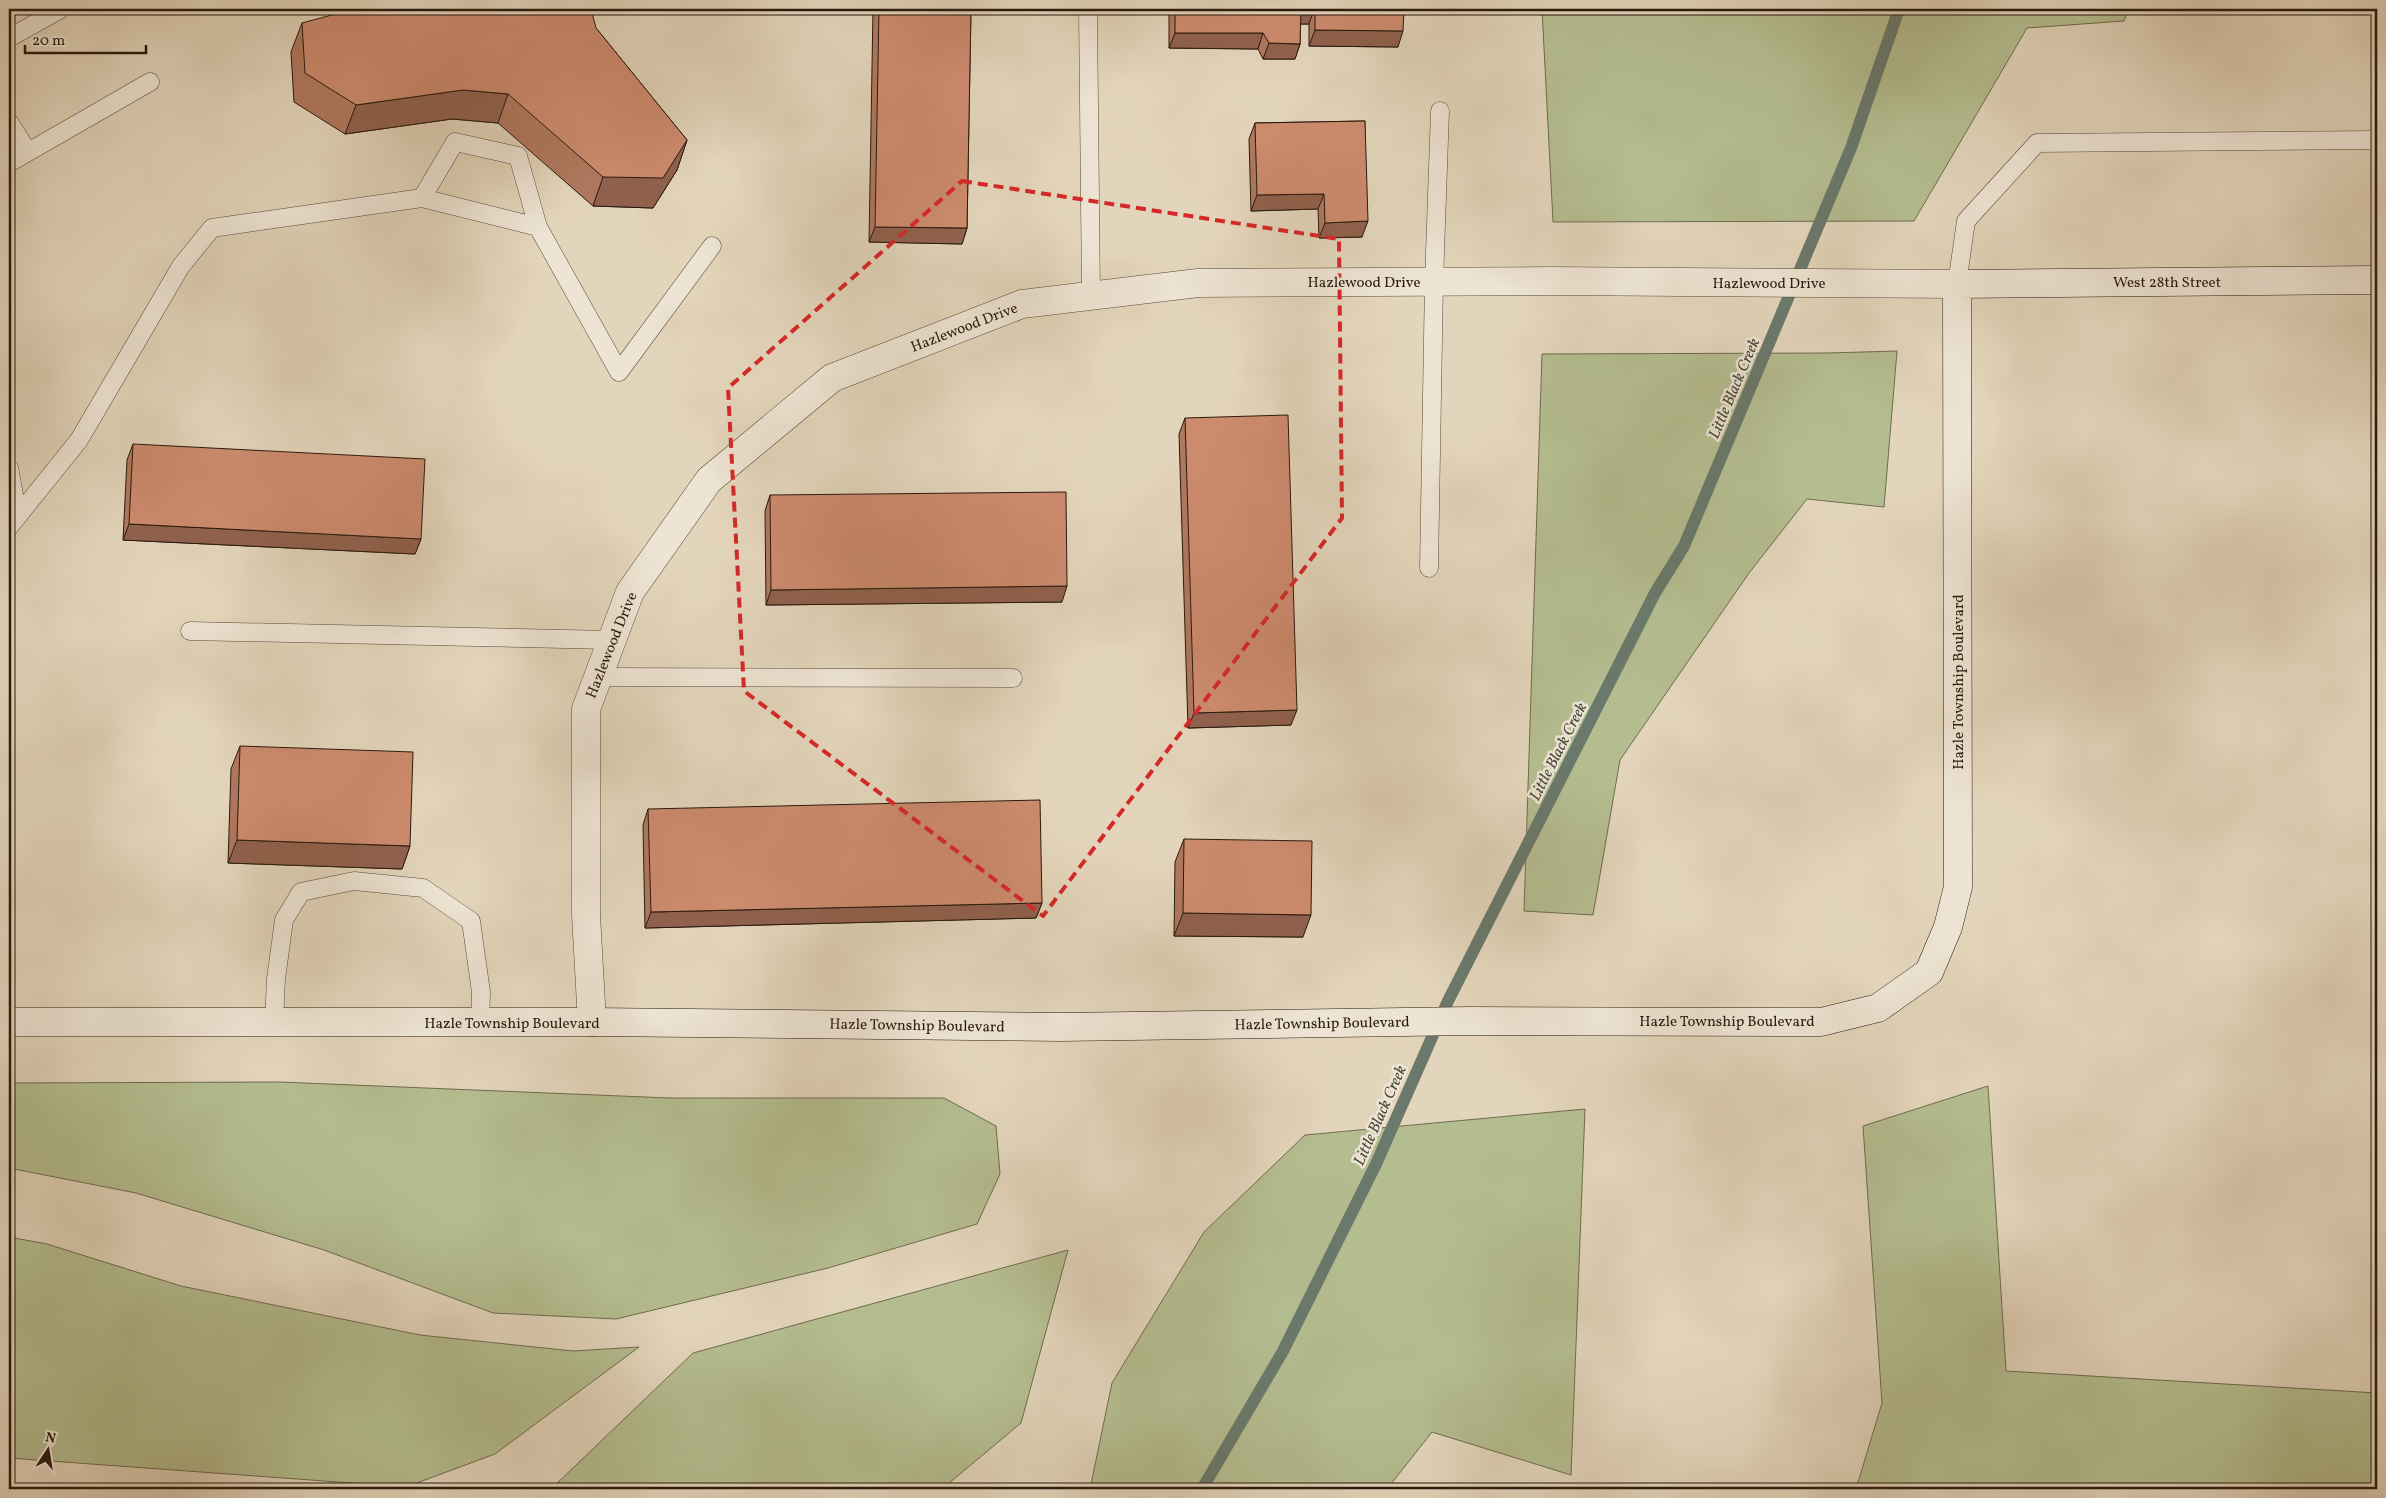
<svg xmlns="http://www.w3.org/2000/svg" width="2386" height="1498" viewBox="0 0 2386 1498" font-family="Vollkorn,serif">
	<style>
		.green { fill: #b4bd90; stroke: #6e6b4f }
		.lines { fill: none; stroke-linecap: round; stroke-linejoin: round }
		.stream { stroke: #6a796c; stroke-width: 12 }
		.lane-casing { stroke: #584839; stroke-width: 19 }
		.street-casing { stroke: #584839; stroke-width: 29 }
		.secondary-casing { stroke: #29190e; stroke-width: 29 }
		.lane { stroke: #ede4d3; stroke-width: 18 }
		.street { stroke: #ede4d3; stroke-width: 28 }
		.secondary { stroke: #ede4d3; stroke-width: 28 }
		.wall { fill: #b0785f; stroke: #29190e }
		.shaded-wall { fill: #90614d; stroke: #29190e }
		.building { fill: #cd8b6e; stroke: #29190e }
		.marked { fill: none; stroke: #d62828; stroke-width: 4; stroke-dasharray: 10 6; stroke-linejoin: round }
		.labels { text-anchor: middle; stroke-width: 5; stroke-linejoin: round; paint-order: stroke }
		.street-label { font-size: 15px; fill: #29190e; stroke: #ede4d3 }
		.water-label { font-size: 16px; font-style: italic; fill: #4a493d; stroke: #ede4d3 }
	</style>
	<rect width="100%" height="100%" fill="#e3d5bb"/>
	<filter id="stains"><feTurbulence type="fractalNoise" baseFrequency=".004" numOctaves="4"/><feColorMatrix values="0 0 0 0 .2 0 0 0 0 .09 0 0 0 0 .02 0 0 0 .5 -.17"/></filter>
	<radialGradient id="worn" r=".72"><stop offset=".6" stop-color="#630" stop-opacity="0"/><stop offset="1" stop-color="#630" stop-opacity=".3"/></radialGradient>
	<!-- green -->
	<path class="green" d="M1542,9H2128L2124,21L2027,28L1914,221L1553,222Z
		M1897,351L1884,507L1807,499L1749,573L1620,760L1593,915L1524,911L1542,354L1827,353Z
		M280,1082L669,1098H944L996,1126L1000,1174L977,1224L828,1268L616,1319L493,1313L324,1250L136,1193L9,1168V1083Z
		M1988,1086L2006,1371L2377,1393V1489H1856L1882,1403L1863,1126Z
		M1585,1109L1571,1475L1432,1432L1387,1489H1090L1112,1383L1204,1232L1305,1135Z
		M9,1237L47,1244L181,1286L420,1335L573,1351L639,1347L495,1454L406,1487L9,1458Z
		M1068,1250L1021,1423L942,1489H551L693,1353Z"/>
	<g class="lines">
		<!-- stream -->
		<path class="stream" d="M1202,1489L1283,1351L1376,1164L1448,1001L1655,593L1684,546L1851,148L1899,9"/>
		<defs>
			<path id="lane" d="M1088,9L1091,296
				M9,38L61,9
				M9,122L28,152
				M9,163L150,82
				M422,198L538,227
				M1957,284L1966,221L2037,143L2377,140
				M9,468L18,516H12
				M9,527L79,440L181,266L212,228L422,198L455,142L518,156L538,227L619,372L712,246
				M1429,568L1434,281L1440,111
				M190,631L611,640
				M597,677L1013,678
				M274,1022L276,979L284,920L301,892L354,881L423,888L471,921L481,992L480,1024"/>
			<path id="street" d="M592,1022L586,915V709L630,592L709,480L832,378L1022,304L1198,283L1550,281L1957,284"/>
			<path id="secondary" d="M9,1022H592L1061,1027L1470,1021L1821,1022L1878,1008L1929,972L1948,927L1958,887L1957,284L2377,280"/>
		</defs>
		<!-- lane casing -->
		<use href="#lane" class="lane-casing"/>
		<!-- street casing -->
		<use href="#street" class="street-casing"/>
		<!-- secondary casing -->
		<use href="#secondary" class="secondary-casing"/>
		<!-- lane -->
		<use href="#lane" class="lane"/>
		<!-- street -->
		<use href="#street" class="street"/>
		<!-- secondary -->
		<use href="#secondary" class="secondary"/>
	</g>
	<!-- wall -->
	<path class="wall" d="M873,9H971L967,228L962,244L869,242Z
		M1169,9H1404L1398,47L1309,46V24H1300V44L1295,59H1263L1258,49L1169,48Z
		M302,23L596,28L687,140L677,170L653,208L593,206L498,123L452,119L345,134L294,102L291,52Z
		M1365,121L1362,237L1319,238L1318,209L1251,211L1249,139L1255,123Z
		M1185,418L1291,725L1188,728L1179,434Z
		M133,444L421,539L415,554L123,540L127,460Z
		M770,495L1062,602L766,605L765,511Z
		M240,746L410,846L402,869L228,863L231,769Z
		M648,809L1042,903L1036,918L645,928L643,825Z
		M1184,839L1303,937L1174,936L1175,862Z"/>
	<!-- shaded-wall -->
	<path class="shaded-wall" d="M1300,9H1314L1309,24H1295Z
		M1315,30L1403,31L1398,47L1309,46Z
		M1175,33H1263L1258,49L1169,48Z
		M1269,43L1300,44L1295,59H1263Z
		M463,90L508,94L498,123L452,119L345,134L356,105Z
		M687,140L677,170L653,208L593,206L603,177Z
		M1324,194L1318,209L1251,211L1257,195Z
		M1368,221L1362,237L1319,238L1325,223Z
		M875,227L967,228L962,244L869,242Z
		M129,524L421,539L415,554L123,540Z
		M1067,586L1062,602L766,605L771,590Z
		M1297,710L1291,725L1188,728L1194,713Z
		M237,840L410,846L402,869L228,863Z
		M1042,903L1036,918L645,928L651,912Z
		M1183,913L1311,915L1303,937L1174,936Z"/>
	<!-- building -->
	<path class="building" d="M354,9H591L596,28L687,140L663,178L603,177L508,94L463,90L356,105L305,73L302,23Z
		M879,9H971L967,228L875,227Z
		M1175,9H1301L1300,44L1269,43L1263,33H1175Z
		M1315,9H1404L1403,31L1315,30Z
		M1365,121L1368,221L1325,223L1324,194L1257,195L1255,123Z
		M1288,415L1297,710L1194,713L1185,418Z
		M133,444L425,459L421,539L129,524Z
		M1066,492L1067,586L771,590L770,495Z
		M240,746L413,752L410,846L237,840Z
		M1040,800L1042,903L651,912L648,809Z
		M1184,839L1312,841L1311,915L1183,913Z"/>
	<!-- marked area -->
	<path class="marked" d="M962,181L1339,239L1342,518L1043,916L744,691L728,388Z"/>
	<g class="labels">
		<!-- street labels -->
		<g class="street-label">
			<text x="1364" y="287">Hazlewood Drive</text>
			<text x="2167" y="287">West 28th Street</text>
			<text x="1769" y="288">Hazlewood Drive</text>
			<text transform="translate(964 327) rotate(-21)" y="5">Hazlewood Drive</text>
			<text transform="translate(611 645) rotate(-68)" y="5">Hazlewood Drive</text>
			<text transform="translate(1958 682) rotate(-90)" y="5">Hazle Township Boulevard</text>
			<text x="1727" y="1026">Hazle Township Boulevard</text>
			<text x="512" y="1028">Hazle Township Boulevard</text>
			<text transform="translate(1322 1023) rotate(-1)" y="5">Hazle Township Boulevard</text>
			<text transform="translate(917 1025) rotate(1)" y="5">Hazle Township Boulevard</text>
		</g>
		<!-- water labels -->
		<g class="water-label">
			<text transform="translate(1733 388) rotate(-67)" y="6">Little Black Creek</text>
			<text transform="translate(1557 751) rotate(-63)" y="6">Little Black Creek</text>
			<text transform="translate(1379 1115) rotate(-66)" y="6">Little Black Creek</text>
		</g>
	</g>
	<!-- margin -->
	<rect width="2386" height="1498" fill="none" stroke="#e3d5bb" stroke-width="30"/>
	<rect x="10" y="10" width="2366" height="1478" fill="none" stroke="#29190e" stroke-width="2.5"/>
	<rect x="15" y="15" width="2356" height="1468" fill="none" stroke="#29190e"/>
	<!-- north arrow -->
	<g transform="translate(48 1450) rotate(12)" stroke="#ede4d3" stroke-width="4" paint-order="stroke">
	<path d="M0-4L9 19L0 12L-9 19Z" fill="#29190e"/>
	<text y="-8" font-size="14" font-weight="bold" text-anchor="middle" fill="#29190e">N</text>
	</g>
	<!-- scale -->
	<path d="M25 45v8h121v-8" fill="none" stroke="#29190e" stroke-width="2.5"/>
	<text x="32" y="45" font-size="15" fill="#29190e" stroke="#ede4d3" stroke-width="4" paint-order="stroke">20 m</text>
	<rect width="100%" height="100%" filter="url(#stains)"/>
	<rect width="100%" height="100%" fill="url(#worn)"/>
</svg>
